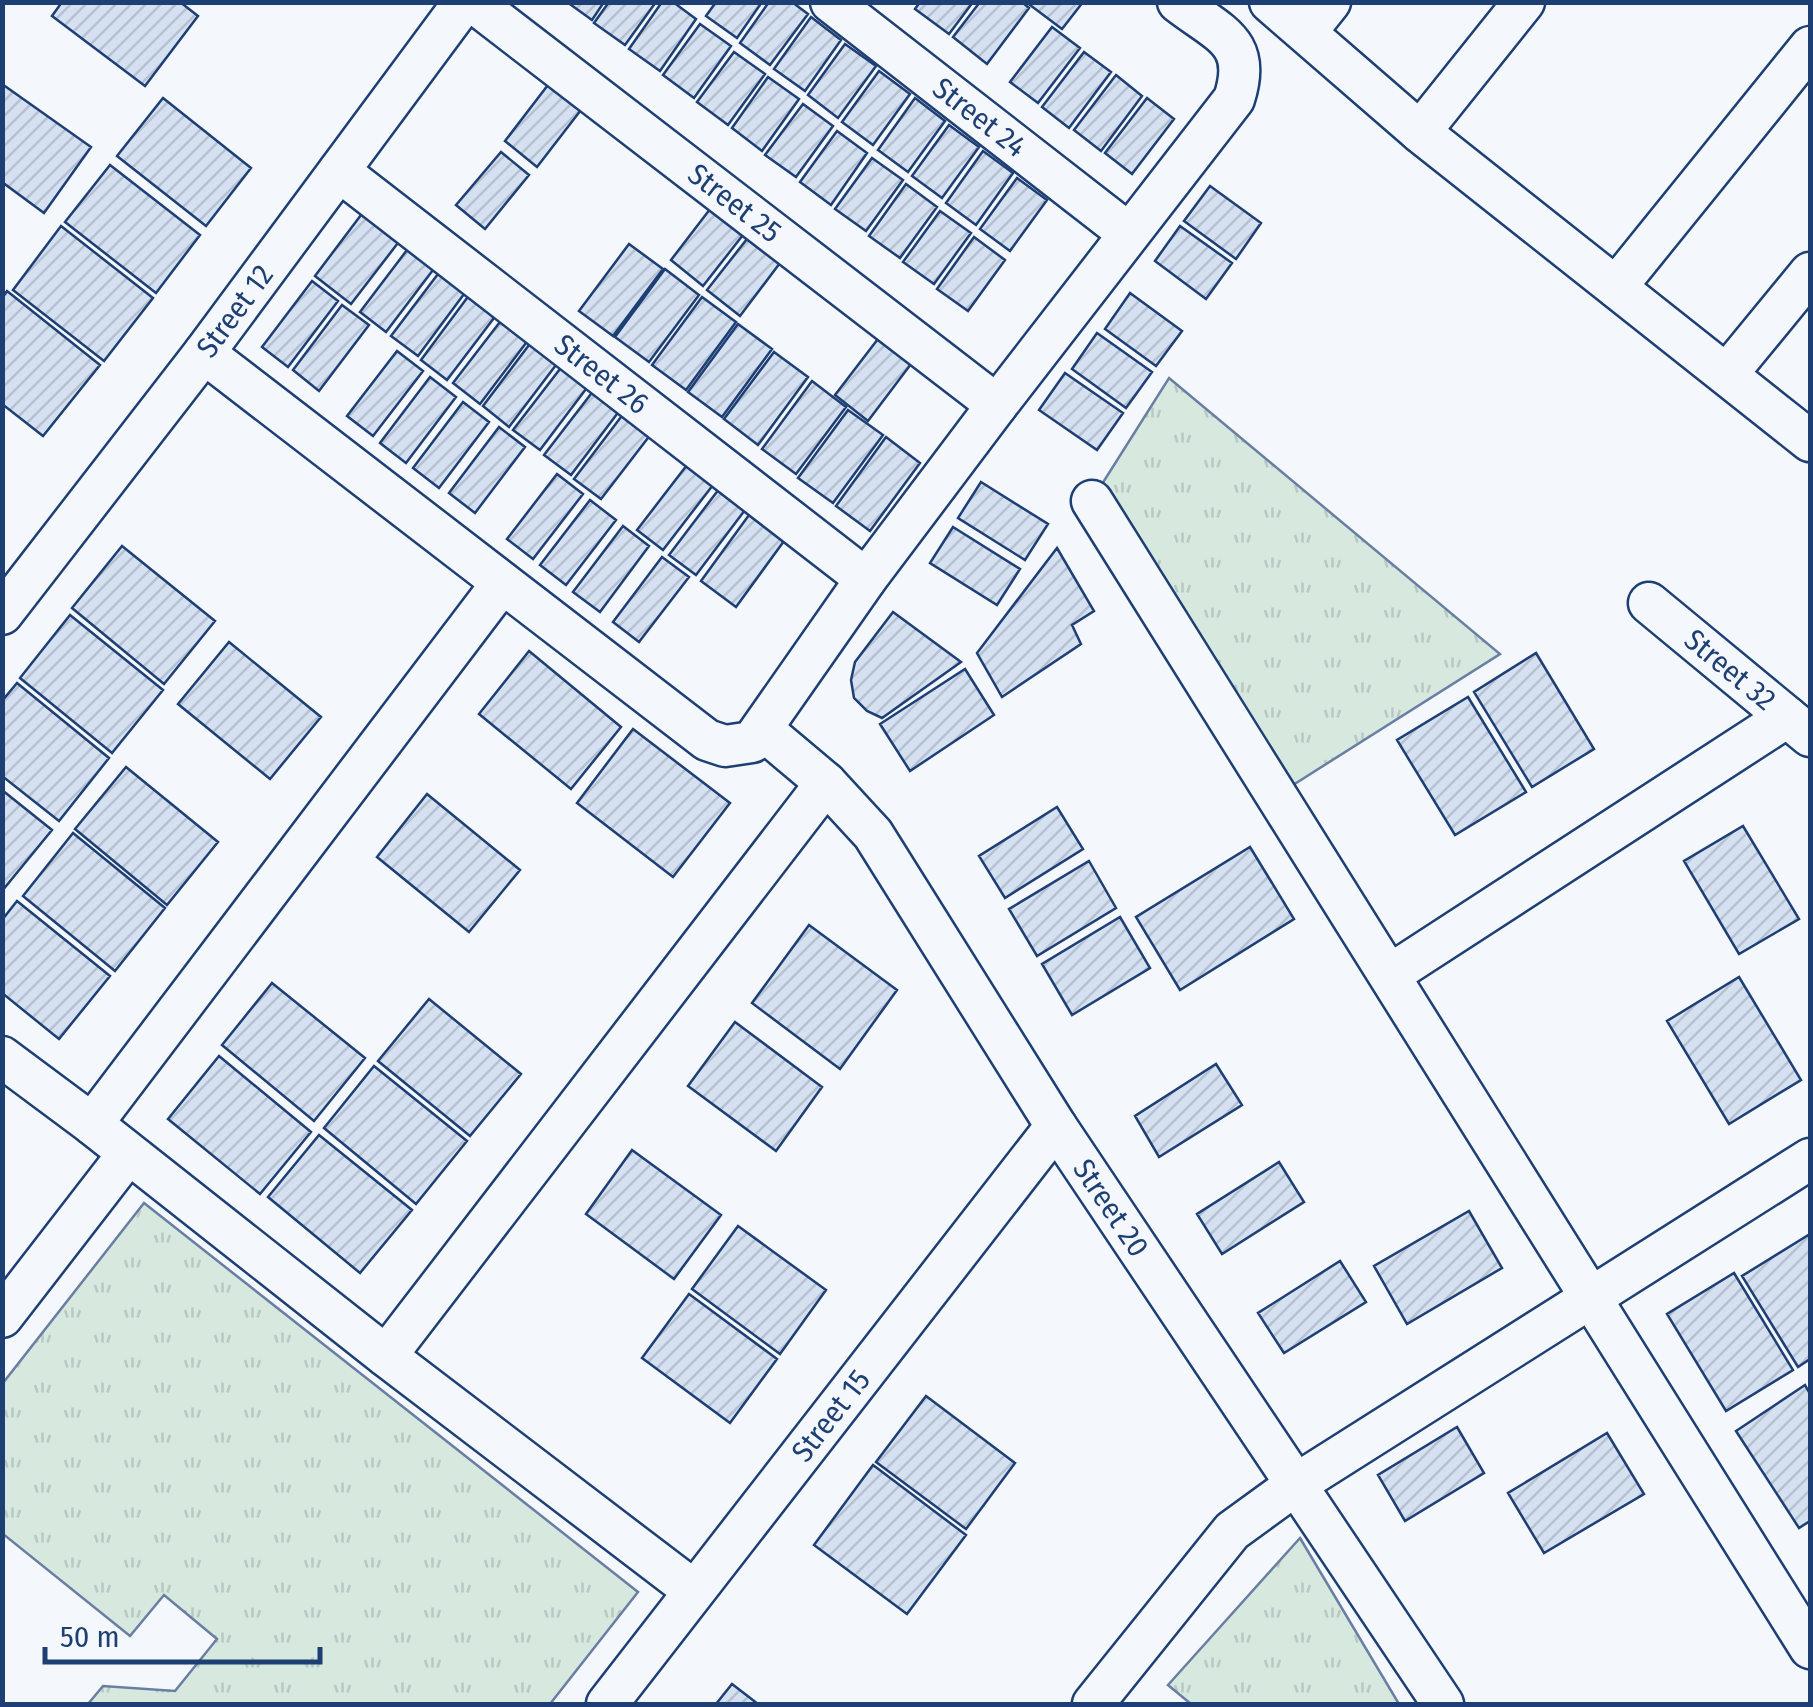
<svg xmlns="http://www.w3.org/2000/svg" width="1813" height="1707" viewBox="0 0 1813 1707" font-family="'Fira Sans Condensed',sans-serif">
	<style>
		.park { fill: url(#park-tufts); stroke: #687fa3; stroke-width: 2.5 }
		.building { fill: url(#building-hatch); stroke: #1d3f73; stroke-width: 2.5 }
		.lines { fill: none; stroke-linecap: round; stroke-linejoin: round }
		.minor-casing { stroke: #1d3f73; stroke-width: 45 }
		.minor { stroke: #f4f7fb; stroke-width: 40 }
		.labels { text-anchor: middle; stroke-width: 8; stroke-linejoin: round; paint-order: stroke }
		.street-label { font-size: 30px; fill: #1d3f73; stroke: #f4f7fb }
	</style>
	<defs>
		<pattern id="park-tufts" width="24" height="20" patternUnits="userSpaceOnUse" patternTransform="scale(2.5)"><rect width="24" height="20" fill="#d7e8df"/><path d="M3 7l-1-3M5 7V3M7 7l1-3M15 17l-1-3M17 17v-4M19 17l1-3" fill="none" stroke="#b8c8c3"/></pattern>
		<pattern id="building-hatch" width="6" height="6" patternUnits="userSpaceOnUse" patternTransform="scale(2.5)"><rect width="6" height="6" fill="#d5e0f0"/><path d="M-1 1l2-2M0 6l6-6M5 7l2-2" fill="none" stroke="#b6c1d1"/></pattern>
	</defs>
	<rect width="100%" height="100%" fill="#f4f7fb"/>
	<!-- park -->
	<path class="park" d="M1169,378L1500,654L1293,785L1102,484Z
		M144,1203L638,1592L550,1704H88L103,1686L175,1691L217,1639L164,1595L130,1636L3,1534V1383Z
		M1300,1538L1399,1704H1191L1168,1685Z"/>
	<!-- building -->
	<path class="building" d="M62,2H180L198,16L145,86L52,16Z
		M567,2H604L592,20Z
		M609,2H656L625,45L594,23Z
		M662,2H673L696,19L660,71L629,49Z
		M716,2H762L737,38L706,16Z
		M769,2H792L808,14L770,65L740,43Z
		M920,2H973L949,34L915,9Z
		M980,2H1022L1029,8L987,64L953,37Z
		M1032,2H1083L1062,29L1030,5Z
		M811,17L841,40L805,91L774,69Z
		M700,24L731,46L694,98L663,75Z
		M1052,27L1080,48L1038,103L1010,82Z
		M845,44L876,66L838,118L808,95Z
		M734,52L765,74L728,125L697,102Z
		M1084,52L1111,72L1069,128L1042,107Z
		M879,71L910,94L873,145L842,122Z
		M1116,75L1142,96L1101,151L1074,130Z
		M768,77L799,99L762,151L732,128Z
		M551,81L584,106L537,167L505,141Z
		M2,84L91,147L44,213L2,182Z
		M163,98L251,168L206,226L117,156Z
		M915,98L945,121L908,172L878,150Z
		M1147,98L1174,119L1132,174L1105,153Z
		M803,104L833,126L796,177L765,155Z
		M949,125L979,147L942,198L912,176Z
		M837,131L867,153L831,205L800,182Z
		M983,151L1013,173L976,225L946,203Z
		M501,152L529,175L485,229L456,205Z
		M872,158L903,180L866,231L835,209Z
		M110,165L200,235L156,293L65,222Z
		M1017,178L1047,200L1010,251L980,229Z
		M906,184L937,207L900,258L869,236Z
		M1210,186L1261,223L1236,259L1184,221Z
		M717,200L750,226L703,286L671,260Z
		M364,211L401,239L351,304L315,276Z
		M940,211L971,233L934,284L903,262Z
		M61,226L153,298L104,361L13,290Z
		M1180,226L1232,263L1206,299L1155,261Z
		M754,230L786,255L740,316L707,290Z
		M974,237L1005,260L968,311L937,289Z
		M629,244L663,269L613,336L579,311Z
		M410,246L436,266L386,332L360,312Z
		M665,269L699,295L649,362L615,337Z
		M441,270L467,290L418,356L391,336Z
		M312,281L338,301L288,367L262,347Z
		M7,291L100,365L43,436L2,404V298Z
		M1130,293L1182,331L1156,366L1105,329Z
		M470,294L497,314L447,380L421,360Z
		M702,297L736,322L686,390L652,365Z
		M342,305L369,325L319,391L293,370Z
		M503,318L529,339L480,404L453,383Z
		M738,324L772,349L722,417L688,392Z
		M1097,333L1152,372L1126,408L1072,369Z
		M881,335L914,360L868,421L835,395Z
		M532,341L559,361L509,427L483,406Z
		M397,351L423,371L373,436L347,416Z
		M774,352L808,377L758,445L724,419Z
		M563,365L589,385L540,450L513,430Z
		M1065,373L1123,413L1097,450L1039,410Z
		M430,377L456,397L406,463L380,443Z
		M812,381L846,407L796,474L762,449Z
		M594,390L620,410L571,475L544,455Z
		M463,402L489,422L439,488L413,468Z
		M848,410L883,435L833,503L798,478Z
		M624,413L651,434L601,499L574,479Z
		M499,427L525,447L475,513L449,493Z
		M886,437L920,463L870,531L836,506Z
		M687,465L713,485L663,550L637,530Z
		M557,474L583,494L533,559L507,539Z
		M981,482L1048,524L1025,560L958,518Z
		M719,489L745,510L696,575L669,555Z
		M590,500L616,520L566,585L540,565Z
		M749,515L784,541L736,607L701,581Z
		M623,526L649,546L600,612L573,592Z
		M953,527L1020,569L997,605L930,563Z
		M122,546L215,621L164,684L72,608Z
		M1057,548L1094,611L1072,625L1081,644L1002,697L977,653Z
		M662,557L689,577L639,642L613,622Z
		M893,612L961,662L882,718L867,711L854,698L851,680L855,662Z
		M70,615L163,690L112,753L20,678Z
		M229,642L321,717L270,779L178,704Z
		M529,651L621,727L571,789L479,714Z
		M1536,653L1594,749L1532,787L1474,692Z
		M965,669L994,715L910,771L880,724Z
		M17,683L109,758L59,821L2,776V701Z
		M1468,697L1526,792L1455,835L1397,740Z
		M633,729L730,803L673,877L577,803Z
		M126,767L218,842L167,905L75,829Z
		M2,790L52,830L2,891Z
		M427,794L520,870L469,932L377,857Z
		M1057,807L1083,849L1005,898L979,856Z
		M1743,826L1799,919L1739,954L1684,861Z
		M73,833L165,908L115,971L23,896Z
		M1250,847L1294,919L1180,990L1136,917Z
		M1089,861L1116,908L1037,956L1009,909Z
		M17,901L110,976L59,1039L2,993V920Z
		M1120,917L1150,968L1072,1015L1042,964Z
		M809,925L897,990L840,1069L752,1003Z
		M1739,977L1801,1080L1729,1124L1667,1021Z
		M272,983L365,1058L314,1121L222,1045Z
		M429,999L521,1074L470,1136L378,1061Z
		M735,1022L822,1087L776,1151L688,1086Z
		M219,1056L311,1132L260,1194L168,1119Z
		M1216,1064L1242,1105L1159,1157L1135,1116Z
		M374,1066L467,1141L416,1204L324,1128Z
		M319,1135L412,1210L360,1273L268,1197Z
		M632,1150L721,1215L674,1279L586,1214Z
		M1279,1162L1304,1202L1222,1254L1197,1214Z
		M1469,1211L1502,1268L1407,1324L1374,1266Z
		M738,1226L826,1290L780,1354L692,1289Z
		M1810,1234V1359L1798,1367L1742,1276Z
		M1340,1261L1366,1302L1284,1353L1258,1313Z
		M1734,1273L1793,1370L1726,1411L1667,1314Z
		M689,1294L777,1359L730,1423L642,1358Z
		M1805,1385L1810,1394V1521L1799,1528L1736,1431Z
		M926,1396L1015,1463L966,1529L876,1462Z
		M1457,1427L1484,1473L1405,1521L1378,1475Z
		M1607,1433L1644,1494L1544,1553L1508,1493Z
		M873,1465L966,1535L907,1614L814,1545Z
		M732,1684L758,1704H716Z"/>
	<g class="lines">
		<defs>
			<g id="minor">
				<path id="s1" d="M473,2L997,405"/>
				<path id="s2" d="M831,2L1128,233"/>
				<path d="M1270,2L1420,132L1810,441"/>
				<path d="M1306,32L1330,2"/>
				<path d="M1420,132L1524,2"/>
				<path id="s3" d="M339,171L866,579"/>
				<path d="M1616,287L1810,47"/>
				<path d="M204,353L707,740L725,746L752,742L866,579L997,405L1234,99C1253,41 1219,34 1178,2"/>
				<path d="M1727,374L1810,273"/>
				<path d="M1092,501L1810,1648"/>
				<path id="s4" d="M1649,603L1810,736"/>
				<path id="s5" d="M2,614L204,353L464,2"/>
				<path id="s6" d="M763,730L826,783L873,834L1056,1126L1443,1704"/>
				<path d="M1391,974L1787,717"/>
				<path d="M2,1057L92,1124L386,1356L693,1590"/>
				<path d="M92,1124L502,583"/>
				<path d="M2,1317L128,1154"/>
				<path d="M386,1356L826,783"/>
				<path id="s7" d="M607,1704L1056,1126"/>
				<path d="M1093,1704L1232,1531L1298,1483L1810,1159"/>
			</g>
		</defs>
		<!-- minor casing -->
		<use href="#minor" class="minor-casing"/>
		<!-- minor -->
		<use href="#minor" class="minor"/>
	</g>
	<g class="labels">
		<!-- street labels -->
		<g class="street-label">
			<text dy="10" stroke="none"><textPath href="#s2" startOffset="188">Street 24</textPath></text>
			<text dy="10" stroke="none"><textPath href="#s1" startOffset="330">Street 25</textPath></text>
			<text dy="10" stroke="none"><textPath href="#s5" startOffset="382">Street 12</textPath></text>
			<text dy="10" stroke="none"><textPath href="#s3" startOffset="332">Street 26</textPath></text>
			<text dy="10" stroke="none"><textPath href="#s4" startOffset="105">Street 32</textPath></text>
			<text dy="10" stroke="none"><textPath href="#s6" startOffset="595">Street 20</textPath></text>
			<text dy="10" stroke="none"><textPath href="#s7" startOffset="365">Street 15</textPath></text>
		</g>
	</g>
	<!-- border -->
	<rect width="1813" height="1707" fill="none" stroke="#1d3f73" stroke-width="10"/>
	<!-- scale -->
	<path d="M45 1647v15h275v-15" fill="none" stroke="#1d3f73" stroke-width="5"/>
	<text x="60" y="1647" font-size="30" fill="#1d3f73" stroke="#f4f7fb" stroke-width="8" paint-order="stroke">50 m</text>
</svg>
